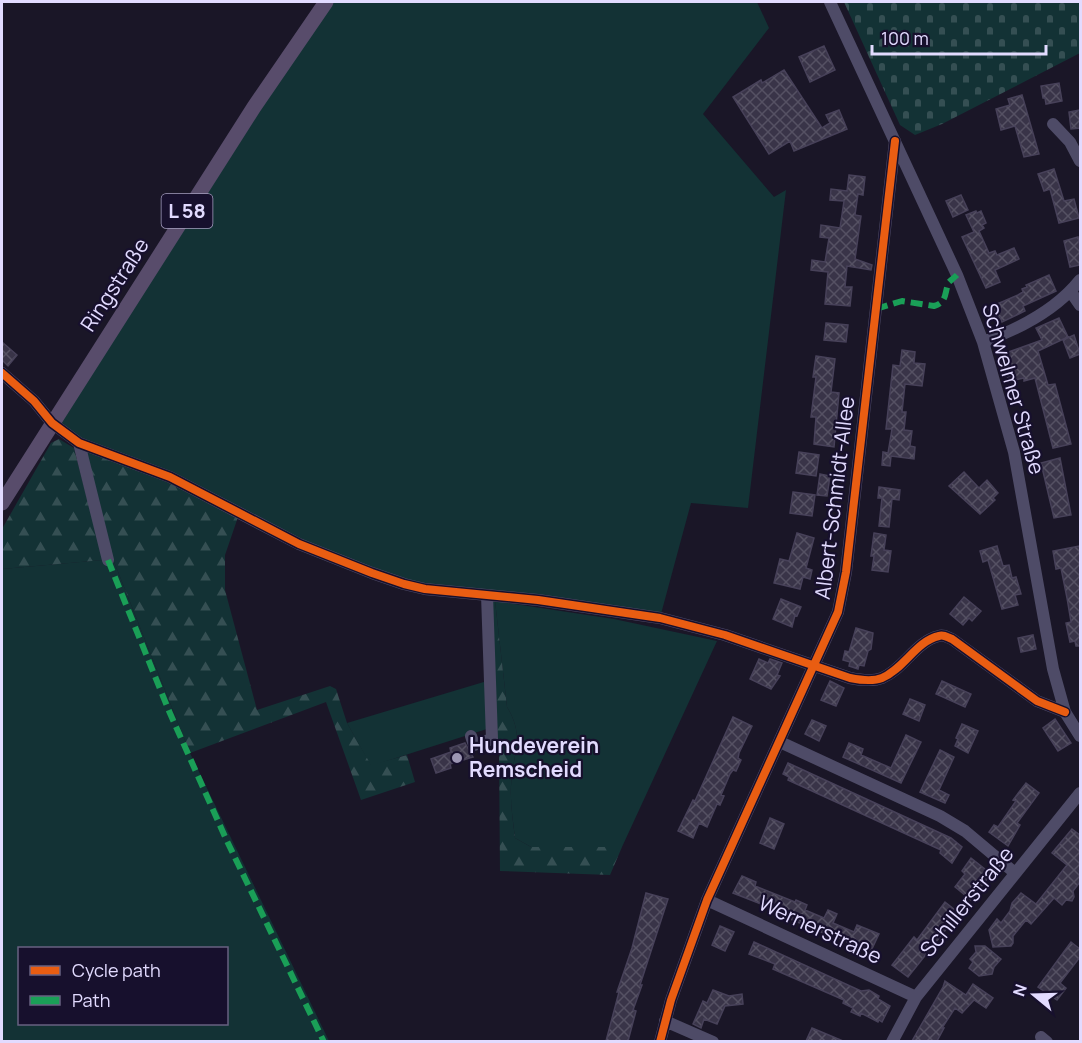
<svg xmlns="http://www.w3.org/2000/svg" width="1082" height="1043" viewBox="0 0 1082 1043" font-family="Manrope,sans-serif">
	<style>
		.grass { fill: #133235; fill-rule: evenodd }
		.forest { fill: url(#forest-firs) }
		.cemetery { fill: url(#cemetery-stones) }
		.building { fill: url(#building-cross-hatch); stroke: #474159; stroke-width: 1.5 }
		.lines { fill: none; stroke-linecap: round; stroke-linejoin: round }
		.minor { stroke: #4e4b67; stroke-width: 12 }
		.major { stroke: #584c6b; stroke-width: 15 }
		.quiet { stroke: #1a9f57; stroke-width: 6; stroke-dasharray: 12 6; stroke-linecap: butt }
		.cycleway-casing { stroke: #17102d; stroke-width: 11 }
		.cycleway { stroke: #e95d12; stroke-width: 8 }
		.poi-dot { fill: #9c96b3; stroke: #17102d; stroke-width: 2 }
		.labels { text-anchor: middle; stroke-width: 4.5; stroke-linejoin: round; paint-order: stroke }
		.shield { fill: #17102d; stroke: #a59ec0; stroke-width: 1.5 }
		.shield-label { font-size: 20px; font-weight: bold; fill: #e2dbff }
		.street-label { font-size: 21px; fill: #e2dbff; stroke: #17102d }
		.poi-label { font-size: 21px; font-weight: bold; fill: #e2dbff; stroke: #17102d; text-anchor: start }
	</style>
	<defs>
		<pattern id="forest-firs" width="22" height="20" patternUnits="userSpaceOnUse" patternTransform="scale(1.5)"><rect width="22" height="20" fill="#133235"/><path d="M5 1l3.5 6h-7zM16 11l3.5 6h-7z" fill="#354f53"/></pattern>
		<pattern id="cemetery-stones" width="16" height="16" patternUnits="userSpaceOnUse" patternTransform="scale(1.5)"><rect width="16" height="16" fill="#133235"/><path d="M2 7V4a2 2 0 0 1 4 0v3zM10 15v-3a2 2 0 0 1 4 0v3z" fill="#354f53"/></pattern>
		<pattern id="building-cross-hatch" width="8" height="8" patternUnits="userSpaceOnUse" patternTransform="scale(1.5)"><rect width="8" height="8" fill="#393448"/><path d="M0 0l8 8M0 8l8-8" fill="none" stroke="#555163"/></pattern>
	</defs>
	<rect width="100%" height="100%" fill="#1a1627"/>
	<!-- grass -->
	<path class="grass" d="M334,2H757L769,28L703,114L774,197L786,190L748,508L691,503L661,614L412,582L318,547L79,439L61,422L302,45Z
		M113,559L190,753L329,1041L2,1042V569ZM20,948H226V1024H20Z
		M495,601L614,619L717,641L622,847H531L515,838C513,821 510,803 511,786C512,754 526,738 507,707Z
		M487,681L490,728L371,766L347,723Z"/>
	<!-- forest -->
	<path class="forest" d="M59,439L74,448L103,560L2,569V529L51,443Z
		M83,448L149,473L238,517L225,555V590L257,710L330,686L336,689L347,723L371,765L407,755L415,782L361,800L326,702L190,753L113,559Z
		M495,601L507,707C526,738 512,754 511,785C510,803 513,821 515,838L531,847H622L610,875L500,871L499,752L490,728L483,603Z"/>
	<!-- cemetery -->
	<path class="cemetery" d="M844,2H1080V53L942,124L915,135L900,125Z"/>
	<!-- building -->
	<path class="building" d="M824,46L835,70L810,82L799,57Z
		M784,70L822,128L830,123L826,115L839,110L847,129L794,151L790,141L769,154L733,97L761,80L762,83Z
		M1059,83L1062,101L1046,104L1045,98H1043L1041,86Z
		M1022,95L1039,154L1024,157L1015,126L1001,130L996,109L1010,105L1008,99Z
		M1080,110V128L1071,129L1069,112Z
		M1054,169L1064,201L1074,199L1079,218L1059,223L1050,189L1044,191L1038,174Z
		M849,175L865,177L863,195L858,194L855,215L861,216L855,259L872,265L871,270L847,266L845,287H852L850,306L825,304L828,272L811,270L812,260L825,262L829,238L820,237L821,225L840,228L844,201L830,200L831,189L847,191Z
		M961,195L968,210L953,217L946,201Z
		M976,211L977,213L981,211L986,223L982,225L984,228L979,231L989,253L995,251L997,255L1014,248L1019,259L995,270L1000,282L986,288L962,237L974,232L966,215Z
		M1078,237L1080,246V265L1070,267L1064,241Z
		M1049,275L1056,291L1023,306L1025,311L1002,322L1000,317L993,320L988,308L1018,295L1023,292L1022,289L1027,287L1026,285Z
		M1059,318L1068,337L1038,351L1048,385L1055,384L1071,444L1053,448L1035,378L1024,381V378L1005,382L1010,374L1003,354L1042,340L1036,328Z
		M826,323L848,325L846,342L824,340Z
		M1074,335L1080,354L1070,358L1063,340Z
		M2,342L17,355L8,366L2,360Z
		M902,350L915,352L914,363L925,364L922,386L905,384L902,412H906L904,430L912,431L910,446L915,447L914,459L891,456L890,466L882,465L883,452L888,453L892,429H886L893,365L900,366Z
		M816,356L835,359L831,392L839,393L834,447L814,444L816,417H811L816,377H813Z
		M799,452L819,455L816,476L796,473Z
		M1060,458L1071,515L1054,518L1041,463Z
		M964,472L979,488L987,480L998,493L993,498L995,500L980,514L949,486Z
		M820,474L830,476L827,496L817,495Z
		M879,487L900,490L899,500L892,499L889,527L879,526L882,498H878Z
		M793,492L815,495L812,516L790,513Z
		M797,533L814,538L806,568L812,570L810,579L803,577L800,589L774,583L780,559L789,561Z
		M874,533L886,535L884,550L891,551L888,572L872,570L874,556H871Z
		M997,546L1003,566L1009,565L1012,578L1016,577L1021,594L1015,595L1018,605L1002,609L988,560L983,562L980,551Z
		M1080,546V646H1076L1075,641L1070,642L1066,623L1071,622L1067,598L1061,568L1056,569L1053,551Z
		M964,597L981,611L972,621L969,618L963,625L950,614Z
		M781,599L801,607L797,616L795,615L792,627L773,619Z
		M856,628L873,633L871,649L868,651L864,666L859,665L858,669L849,666L850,662L843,660L845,651L849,652Z
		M1033,635L1036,649L1021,652L1018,638Z
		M759,659L768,663L770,659L782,663L777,675L780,676L771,689L750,679Z
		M830,681L844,688L836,706L821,700Z
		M942,681L971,694L965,707L936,694Z
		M910,699L925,705L919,721L903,714Z
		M733,717L752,726L739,753L738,758L741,760L736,771L733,770L730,774L721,795L724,796L720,805L717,804L707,827L699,823L693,838L678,831L693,800L695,801Z
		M1055,719L1071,743L1058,751L1043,728Z
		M812,720L826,726L819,741L805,734Z
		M962,724L978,731L968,753L955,746L958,739L956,738Z
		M906,735L921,742L901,783L843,757L849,743L863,749L861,755L891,768Z
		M465,743L473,757L450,764L451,768L436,773L431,759L451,752L450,748Z
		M940,750L954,757L939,790L949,795L945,803L920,792Z
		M788,763L951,838L962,847L952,863L940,853L941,850L788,780L789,777L783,774Z
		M1026,783L1039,793L1017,823L1020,825L1008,846L989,832L994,825L998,827L1016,801L1013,800Z
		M770,818L784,824L774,849L760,843Z
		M1072,829L1080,835V882L1073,891L1074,897L1072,901L1066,900L1062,905L1054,898L1031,924L1026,920L1013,936V943L1011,946L993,947L989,930L997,919L1001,923L1010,911L1012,903L1021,893L1036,904L1067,865L1052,853Z
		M971,858L991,874L971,900L955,887L965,874L962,871Z
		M742,876L756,882L755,886L795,902L796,900L807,905L805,910L824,918L828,910L837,914L833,923L854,932L857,925L879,934L870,953L829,933L828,935L788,918L789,915L733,893Z
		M646,893L668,899L640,985H642L633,1010L636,1011L628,1041H606L619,992H617L632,948Z
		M945,902L959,913L908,977L892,965L914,937L917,940Z
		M720,926L734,932L725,951L712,945Z
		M754,942L861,991L869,990L879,996L878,999L890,1006L882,1022L879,1020L878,1022L861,1013L860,1016L851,1012L853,1008L843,1003L844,1000L773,969L775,964L749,954Z
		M1071,942L1080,949V957L1060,983L1066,988L1057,1000L1038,987Z
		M975,946H985L1001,959L994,967L992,974L979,976L969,968L973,962L970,959L976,952Z
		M945,981L966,995L973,984L993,998L986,1008L974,1000L962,1013L955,1008L942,1028H944L937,1041H912L943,987Z
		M713,990L729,996L742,994L743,1004L725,1006L717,1024L704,1019L701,1028L693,1024L703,1001L707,1003Z
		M812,1028L843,1041H806Z"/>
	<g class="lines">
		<!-- minor -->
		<path class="minor" d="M830,2L957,275L983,342L1014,452L1053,669L1065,712L1080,736
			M1053,124L1070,142L1080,161
			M1071,292L1080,305
			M983,342C1019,329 1056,310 1080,280
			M2,373L34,401L52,423L79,443L170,477L299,544L372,573L404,584L425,589L538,600L660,618L725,635L850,678C860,680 872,682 882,678C904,669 916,641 939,636C944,634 948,638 952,639L1037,701L1065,712
			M79,443L108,560
			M471,736L474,745L492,739L487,595
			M780,742L940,816L965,831L1015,873
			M707,900L916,997
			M665,1021L713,1042
			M1041,1037L1047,1042
			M660,1042L671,1000L707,900L838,612L846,572L895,141
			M892,1042L916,997L1080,793"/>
		<!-- major -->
		<path class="major" d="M2,503L254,107L326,2"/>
		<!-- quiet -->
		<path class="quiet" d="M876,309L902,301L934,306C948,302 944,292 949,282C950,281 956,276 957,275
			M108,560L169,711L226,839L324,1042"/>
		<defs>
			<path id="cycleway" d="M2,373L34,401L52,423L79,443L170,477L299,544L372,573L404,584L425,589L538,600L660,618L725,635L850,678C860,680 872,682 882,678C904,669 916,641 939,636C944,634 948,638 952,639L1037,701L1065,712
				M660,1042L671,1000L707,900L838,612L846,572L895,141"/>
		</defs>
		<!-- cycleway casing -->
		<use href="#cycleway" class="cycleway-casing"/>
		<!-- cycleway -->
		<use href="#cycleway" class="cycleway"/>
	</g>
	<!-- markers -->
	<circle class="poi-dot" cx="457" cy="758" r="6"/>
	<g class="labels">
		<!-- shield labels -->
		<rect class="shield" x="161.5" y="194" width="51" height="34" rx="4.5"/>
		<g class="shield-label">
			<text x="187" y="218">L 58</text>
		</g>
		<!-- street labels -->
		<g class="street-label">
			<text transform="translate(115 285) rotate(-57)" y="7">Ringstraße</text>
			<text transform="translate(1013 389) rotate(74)" y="7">Schwelmer Straße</text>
			<text transform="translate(835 498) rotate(-83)" y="7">Albert-Schmidt-Allee</text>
			<text transform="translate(967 902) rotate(-51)" y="7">Schillerstraße</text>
			<text transform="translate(820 930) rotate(25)" y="7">Wernerstraße</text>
		</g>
		<!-- poi labels -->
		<g class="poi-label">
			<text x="469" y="753">Hundeverein<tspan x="469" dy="24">Remscheid</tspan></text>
		</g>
	</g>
	<!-- border -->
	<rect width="1082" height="1043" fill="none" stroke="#e2dbff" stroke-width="6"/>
	<!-- legend -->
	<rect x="18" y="947" width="210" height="78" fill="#17102d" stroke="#686181" stroke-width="1.5"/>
	<rect x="30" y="966" width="30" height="9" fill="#e95d12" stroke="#686181" stroke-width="1.5"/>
	<text x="72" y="977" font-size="18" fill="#e2dbff">Cycle path</text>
	<rect x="30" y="996" width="30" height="9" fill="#1a9f57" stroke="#686181" stroke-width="1.5"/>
	<text x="72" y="1007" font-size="18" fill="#e2dbff">Path</text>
	<!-- north arrow -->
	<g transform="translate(1034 995) rotate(289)" stroke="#17102d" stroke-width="4.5" paint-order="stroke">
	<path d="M0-4.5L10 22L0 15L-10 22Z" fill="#e2dbff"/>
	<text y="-9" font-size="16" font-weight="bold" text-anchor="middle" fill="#e2dbff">N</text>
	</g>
	<!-- scale -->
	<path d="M872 45v9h174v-9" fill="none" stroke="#e2dbff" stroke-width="3"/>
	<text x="881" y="45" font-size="18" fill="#e2dbff" stroke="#17102d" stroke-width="4.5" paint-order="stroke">100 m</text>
</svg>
